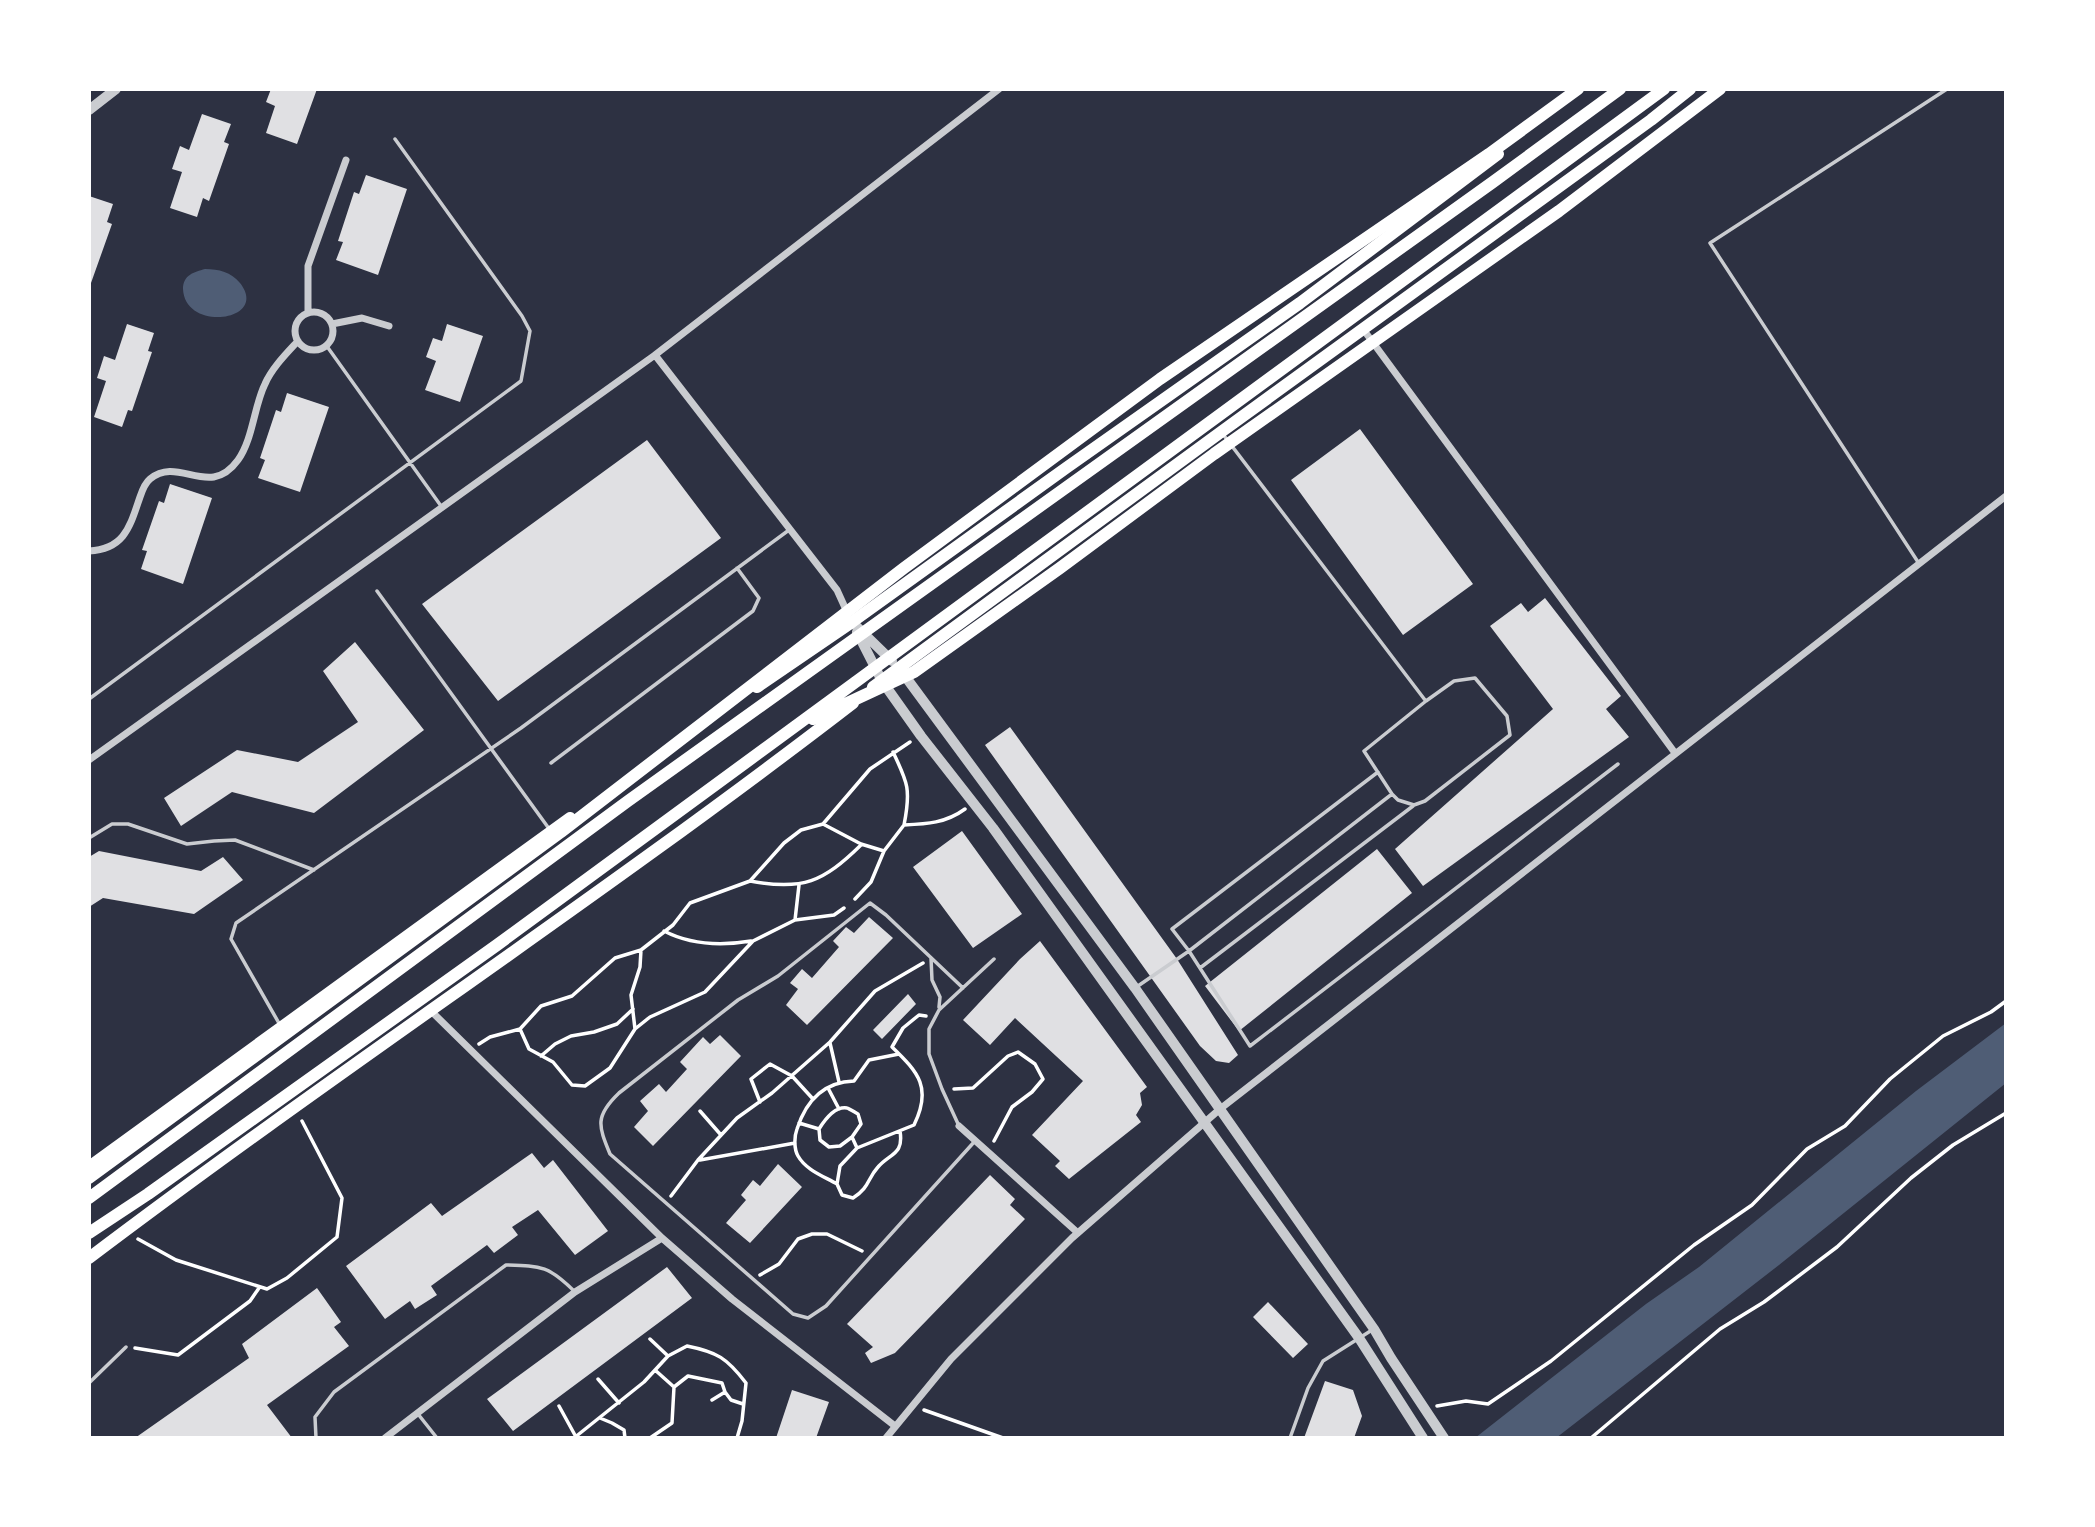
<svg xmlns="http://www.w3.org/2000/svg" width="2095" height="1527" viewBox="0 0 2095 1527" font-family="'Noto Sans',sans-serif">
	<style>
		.water { fill: #4f5d75 }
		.building { fill: #e0e0e3 }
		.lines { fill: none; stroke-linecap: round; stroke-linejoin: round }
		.path { stroke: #fff; stroke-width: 3.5 }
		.service { stroke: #caccd0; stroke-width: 3.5 }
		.minor { stroke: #caccd0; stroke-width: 7 }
		.tertiary { stroke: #caccd0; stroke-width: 10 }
		.primary { stroke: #fff; stroke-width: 12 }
		.trunk { stroke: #fff; stroke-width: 12 }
	</style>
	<rect width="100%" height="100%" fill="#2d3142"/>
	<!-- water -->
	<path class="water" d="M205,269C219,269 231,272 240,283C270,321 185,333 183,289C183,275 194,272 205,269Z
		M2006,1023V1083L1779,1265L1556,1438H1475L1646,1304L1699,1267L1916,1091Z"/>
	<!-- building -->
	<path class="building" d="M271,89H317L297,144L266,133L275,106L266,102Z
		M202,114L231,124L224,142L229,144L209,201L203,198L197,217L170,208L182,172L172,169L180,146L189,150Z
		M366,175L407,189L378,275L336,260L343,242L338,241L354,192L359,194Z
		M89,196L113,204L107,222L112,224L91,283L89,282Z
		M127,324L154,333L148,351L152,352L132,411L128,410L122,427L94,417L106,381L97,378L104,356L115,360Z
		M447,324L483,336L460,402L425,390L436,361L426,357L433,338L442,341Z
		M287,393L329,407L300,492L258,478L265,460L260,458L276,410L281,412Z
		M1360,429L1473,584L1403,635L1291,480Z
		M647,440L721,538L498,701L422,604Z
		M170,484L212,498L183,584L141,569L147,551L142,550L159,501L164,503Z
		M1545,598L1621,696L1606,709L1629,737L1423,886L1395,849L1553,709L1490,626L1521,603L1528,612Z
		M355,642L424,730L314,813L232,792L181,826L164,798L237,750L298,762L358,722L323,671Z
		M1010,727L1177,959L1238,1055L1229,1063L1216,1061L1200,1046L985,745Z
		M962,831L1022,914L973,948L913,867Z
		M1377,849L1412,893L1239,1031L1205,986Z
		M99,851L201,871L223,857L243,880L194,914L103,898L89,907V857Z
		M869,917L893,938L807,1025L786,1005L798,989L790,983L802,969L812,978L839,947L833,941L846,927L854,933Z
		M1040,941L1147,1087L1140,1093L1142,1105L1136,1115L1141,1122L1069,1179L1055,1166L1060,1161L1032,1135L1083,1081L1015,1018L990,1045L963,1020L1020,959Z
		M908,994L916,1004L882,1039L873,1030Z
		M720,1035L741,1056L653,1146L634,1127L648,1111L640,1101L659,1084L666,1092L687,1069L680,1062L703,1037L710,1044Z
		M532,1153L544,1168L553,1160L608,1231L575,1255L538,1210L512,1227L518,1235L494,1253L487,1245L431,1286L437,1295L415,1309L410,1301L385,1319L346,1266L431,1203L442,1216Z
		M778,1164L802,1187L750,1243L726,1223L746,1200L741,1195L753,1180L760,1186Z
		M990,1175L1015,1199L1010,1205L1025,1219L895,1353L871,1363L865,1353L873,1347L847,1324Z
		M667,1267L692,1298L513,1431L487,1399Z
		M317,1288L341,1322L334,1327L349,1346L267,1405L292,1438H135L249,1358L242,1344Z
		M1268,1302L1308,1344L1293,1358L1253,1317Z
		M1325,1381L1353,1390L1362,1416L1354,1438H1304Z
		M792,1390L829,1402L816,1438H776Z"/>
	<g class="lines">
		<!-- path -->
		<path class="path" d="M893,752C908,783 911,790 904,825
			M823,824L870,769L910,742
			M750,881C803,891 823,882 861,845
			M855,899L871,882L884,851
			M795,920L799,885
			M664,931C691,945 721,946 751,941
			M520,1029L529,1049L553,1062L572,1085L585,1086L610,1068L635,1029L650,1017L705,992L753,941L795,920L834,915L844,908
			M635,1029L631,995L640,967L641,950
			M830,1043L839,1082
			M479,1044L490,1037L520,1029L541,1006L572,996L615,958L641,950L673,925L690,903L750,881L784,843L801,830L823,824L861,844L884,851L904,825C927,824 946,823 965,809
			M541,1056L555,1044L571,1036L594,1032L617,1024L633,1009
			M828,1088L839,1109
			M954,1089L973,1088L1008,1056L1018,1052L1035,1064L1043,1079L1032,1092L1012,1107L994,1141
			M760,1102L751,1079L770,1064L792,1076L813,1099
			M700,1111L721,1135
			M799,1123L819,1129
			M900,1131C904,1155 890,1153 878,1167C867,1179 870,1187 853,1198L842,1195L837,1184L840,1166L857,1148L914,1125C932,1088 919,1073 892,1047L903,1028L919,1015L926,1016
			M852,1137L861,1124L858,1114C856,1113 848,1108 847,1108C835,1106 824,1121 819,1129L820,1140L829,1147L840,1146L852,1137L857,1148
			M700,1160L795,1143
			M837,1184C823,1176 806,1170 798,1156C794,1149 794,1137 797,1129C806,1101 823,1082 854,1081L869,1060L899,1054
			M671,1196L698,1160L737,1118L772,1093L830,1042L875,991L923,963
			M138,1239L176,1260L267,1289L287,1278L337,1237L342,1198L302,1121
			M760,1275L779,1264L798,1239L812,1234H827L862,1251
			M650,1339L668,1356
			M135,1348L178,1355L250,1301L259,1288
			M598,1379L619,1403
			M674,1387L688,1376L722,1383L725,1392L712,1400
			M725,1392L731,1400L743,1404
			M559,1406L576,1437
			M1437,1406L1466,1401L1488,1404L1551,1361L1694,1245L1752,1205L1807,1149L1845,1126L1890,1079L1943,1036L1991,1012L2006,1001
			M924,1410L1003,1438
			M600,1418L612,1423L624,1430L625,1438
			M574,1438L644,1382L668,1356L687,1346C717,1352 727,1358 746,1383L742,1421L737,1438
			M650,1438L672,1423L674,1387L655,1370
			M1591,1438L1720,1329L1764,1302L1837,1247L1911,1178L1953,1145L2006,1113"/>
		<!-- service -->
		<path class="service" d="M326,345L441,506
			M1222,433L1425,700
			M1918,562L1710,243L1947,89
			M377,591L550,830
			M89,699L521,381L530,331L522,316L395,139
			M551,763L753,611L759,598L737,568
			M1378,772L1172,929L1189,951L1250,1046L1618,764
			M89,838L112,824H128L187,844L214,841L235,840L314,870
			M931,958L932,980L940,997L939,1007
			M1200,968L1413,806
			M963,988L886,915L870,903L778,976L738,1000L619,1093C595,1116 598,1125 610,1154L793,1314L808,1318L826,1306L975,1141
			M1135,988L1189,951L1392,794L1398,800L1414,805L1425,801L1510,735L1507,716L1475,678L1454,681L1426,701L1364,751L1392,794
			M280,1025L231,939L236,923L521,728L789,530
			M959,1126L942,1089L929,1054V1029L939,1010L994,959
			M89,1383L126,1347
			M418,1414L437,1438
			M316,1438L315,1417L334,1392L506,1265C542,1266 549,1266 575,1292
			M1290,1438L1308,1388L1323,1361L1372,1330"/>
		<!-- minor -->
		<path class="minor" d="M295 331a19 19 0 1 1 38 0a19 19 0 1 1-38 0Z
			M308,312V266L346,160
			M332,324L362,318L389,326
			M1363,329L1675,753
			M655,355L837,590L847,612
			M89,551C125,549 130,526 140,497C142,491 145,483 150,479C179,455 209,500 238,460C253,439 254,406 265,384C272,368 286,354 298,341
			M89,760L655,355L999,89
			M430,1010L662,1238L732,1299L895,1426
			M959,1126L1078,1233
			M385,1438L575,1292L662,1238
			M886,1438L951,1359L1072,1238L1220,1109L2006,496"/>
		<!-- tertiary -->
		<path class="tertiary" d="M89,110L116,89
			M852,622L892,661
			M857,632L882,681L921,736L993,828L1359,1338L1423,1438
			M902,672L1135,988L1374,1329L1391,1358L1444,1438"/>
		<!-- primary -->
		<path class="primary" d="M757,687L852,622L1066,468L1300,303L1498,154
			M873,687L1221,432L1651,120L1690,89
			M89,1167L570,818
			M89,1258C340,1068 604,895 853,703"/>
		<!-- trunk -->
		<path class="trunk" d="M813,719L914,672L1060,568L1214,454L1559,211L1720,89
			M89,1178L561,832L904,568L1160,379L1489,154L1578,89
			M89,1198L628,801L1493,182L1620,89
			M89,1233L148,1194L497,945L1664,89"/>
	</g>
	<!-- border -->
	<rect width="2095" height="1527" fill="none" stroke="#ffffff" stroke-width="182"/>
</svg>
